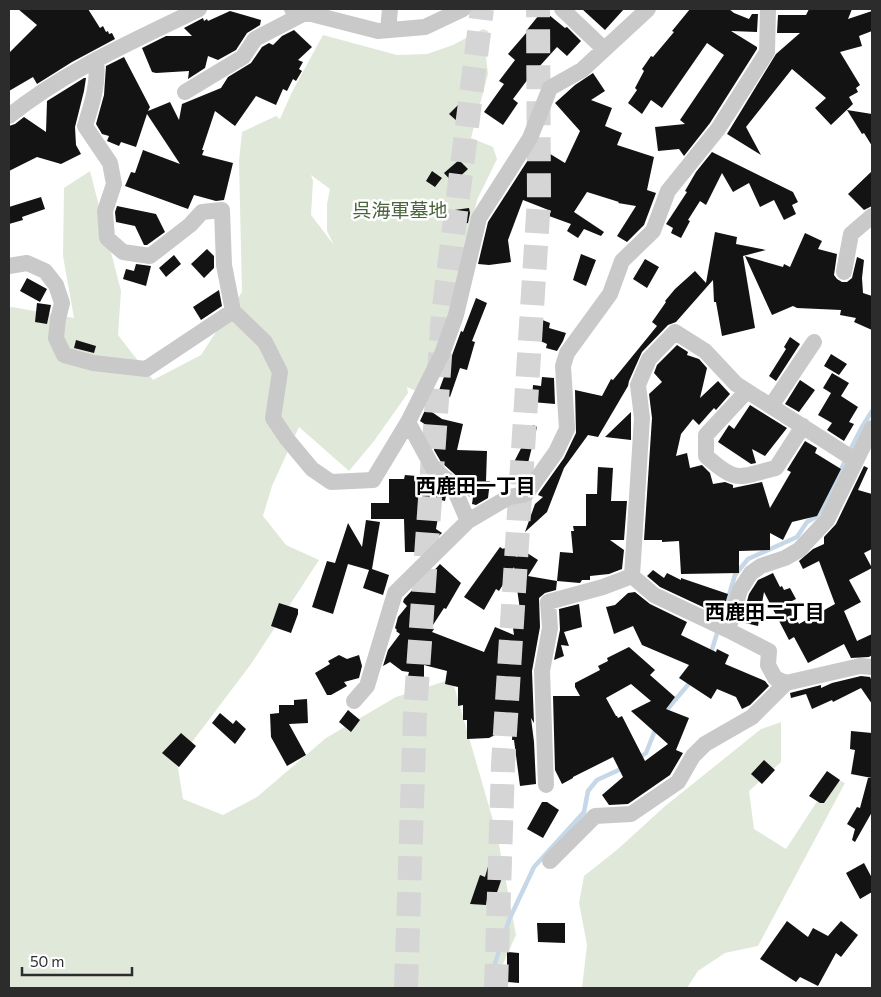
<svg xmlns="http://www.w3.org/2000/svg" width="881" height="997" viewBox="0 0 881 997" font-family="Commissioner,'Noto Sans JP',sans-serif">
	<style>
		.green { fill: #e0e9d9; fill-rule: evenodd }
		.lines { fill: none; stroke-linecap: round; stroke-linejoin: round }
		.stream { stroke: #c6d8e8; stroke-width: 4.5 }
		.building { fill: #131313; fill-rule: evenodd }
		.highway-tunnel { stroke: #d5d5d5; stroke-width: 24; stroke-dasharray: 24 12; stroke-linecap: butt }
		.minor { stroke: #c9c9c9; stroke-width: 16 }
		.labels { text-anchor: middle; stroke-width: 5; stroke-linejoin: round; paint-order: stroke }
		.park-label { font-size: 19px; fill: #4b633d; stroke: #fff }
		.neighbourhood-label { font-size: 20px; font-weight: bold; fill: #000; stroke: #fff }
	</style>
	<rect width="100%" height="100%" fill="#fff"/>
	<!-- green -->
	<path class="green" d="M483,29L488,31L486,56L488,74L471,138L493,147L497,159L477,200L445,335L416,391L407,387L408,393L374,441L349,471L299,427L272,486L263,516L286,545L319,560L251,664L177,762L183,799L223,815L257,797L326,738L396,697L452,679L497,834L516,935L492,988H9V308L12,307L74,318L63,256L64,188L90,171L121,291L118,335L153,380L201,355L242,292L239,161L242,132L276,116L280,119L292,92L323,35L397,55L427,54L453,45ZM311,175L330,189L327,204V231L334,245L311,215L313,181Z
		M781,722V762L749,791L754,829L786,849L833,777L845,783L758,946L725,953L698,971L687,988H582L587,945L579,903L584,876L618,849L664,807L761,729Z"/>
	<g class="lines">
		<!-- stream -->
		<path class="stream" d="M849,452L862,427L872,411
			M721,622L735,575L748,559L797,537L807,522L816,517L824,506L846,459
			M710,656L718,630
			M665,712L692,680
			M638,759L646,753L656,728
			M487,988L509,920L534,867L584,812L588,791L597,780L623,768"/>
	</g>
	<!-- building -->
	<path class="building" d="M18,9H88L100,28L103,26L106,32L108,31L109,34L112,33L115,39L72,62L37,84L33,77L9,91V53L37,25Z
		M582,9H624L605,30Z
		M690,9H729L734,13L749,19L752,14H758L757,32L731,31L757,47V49L710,123L684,156L679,149L658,151L655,127L685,124L680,120L724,55L707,43L662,108L651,100L642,114L628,103L637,90L635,88L644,71L642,69L651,56L653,57L674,32L672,31Z
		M809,9H852L848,19L872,11V31L859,36L862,46L840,52L860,85L856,88L858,92L849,97L853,104L831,125L815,108L826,98L792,69L746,127L761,155L727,134L776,54L800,33H777L778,15H806Z
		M543,10L565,28L567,27L581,41L567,56L557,47L528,79L513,99L518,103L503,125L484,112L504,84L499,81L515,60L508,54L527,32L526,31Z
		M230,11L261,20L260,25L247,33L236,50L218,60L208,56L205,68L188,79L189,71L156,73L152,72L142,48L166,36H192L184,28L203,18L204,21L207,19L208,21Z
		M294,30L312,47L298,60L303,62L299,69L302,71L296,81L293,79L287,91L283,89L276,105L256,96L235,126L215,111L202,150H204L202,155L233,163L224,200L216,201L194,195L188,209L125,186L131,172L135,173L143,150L180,164L147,114L136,147L121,142L119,146L107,141L109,136L102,134L96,124L104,95L106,66L124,57L150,107L148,111L170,102L179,120L182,104L221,88L228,77L251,63L262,47L269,43L273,45L282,36Z
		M593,73L605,91L591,100L612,108L605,126L622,133L617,145L654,157L647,190L656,193L644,225L627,242L617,236L636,206L618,203L619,202L587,192L574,212L604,232L601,236L584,229L578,238L567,231L571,224L549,216L551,211L523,200L508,240L511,262L489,265L478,264L488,222L537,146L565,163L580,131L555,103L575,85Z
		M84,78H86L84,91L75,127L76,145L81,154L61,164L37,157L9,171V126L15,124L24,117L46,132L47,101Z
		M458,105L466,113L458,122L449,114Z
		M847,110L872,114V146L864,133L862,134Z
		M712,152L793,192L798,202L792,205L796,214L784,220L774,200L760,207L749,183L733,192L722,173L706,205L700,201L688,220L690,221L681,238L671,233L673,228L666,224L687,192L685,191L696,172Z
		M459,160L468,169L453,183L444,173Z
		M432,171L442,178L435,187L426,181Z
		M872,171V206L864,210L848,194Z
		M41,197L45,209L22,217L23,220L9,224V207Z
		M117,206L156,214L165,232L147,245H144L135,226L116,222L115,212Z
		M469,208L470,213L468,223L449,226L447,211Z
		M715,232L737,237L736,244L766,250L743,256L755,328L722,336L716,302H714L713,280L676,322L668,325L642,352L629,381L628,386L598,437L588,435L564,468L547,512L525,532L535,504L543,497L538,495L539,493L564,458L576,433L575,390L602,396L611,379L613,380L657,326L652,322L666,302L665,301L675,289L695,271L706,283Z
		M805,233L822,241L818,249L837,254L834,275L837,279L842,282H847L852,278L857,257L864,260L862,278L863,293L872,296V330L854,322L856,318L840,315L841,310L797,308L793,306L772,315L745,256L783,267L784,264L790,267Z
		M207,249L214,256V268L204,278L191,264Z
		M581,254L596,260L586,286L573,280Z
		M174,255L181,264L166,277L159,268Z
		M645,259L659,267L647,288L633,279Z
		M136,264L151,266L146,286L123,279L126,269L134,271Z
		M27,278L47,289L40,302L20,291Z
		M219,290L222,306L201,320L193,307Z
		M476,298L487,303L472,341L475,342L467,370L460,368L450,397L438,393L461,331L463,332Z
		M37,303L51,305L47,324L35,322Z
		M530,317L539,322L540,319L550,323L549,328L566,333L563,341L557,351L546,348L547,344L523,333Z
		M790,337L800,344L776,381L769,376L786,349L784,347Z
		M76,340L96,346L94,353L74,348Z
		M677,345L688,352L687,355L699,359L707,368L700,398L718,381L730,394L716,410L714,408L699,425L693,419L681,434L676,456L687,453L690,468L702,465L710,473L713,484L725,482L733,485V488L762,482L770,508L791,472L787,470L805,441L817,448L815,453L841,469L817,516L792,522L783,540L770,533V550L739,551V573L681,574L679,541L662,542V540H644L652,418L649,394L662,382L654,373L657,365Z
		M831,354L847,364L839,375L824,366Z
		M832,373L849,383L841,396L858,407L849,422L854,424L844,441L827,430L832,423L818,415L831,393L823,388Z
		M542,377L554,378L555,404L532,402L533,385L541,386Z
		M800,380L815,390L799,412L785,404Z
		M750,405L787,428L765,456L752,449L756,463L751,464L718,442L729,425L734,429Z
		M426,408L442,419L463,424L457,450L487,451L486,481H490L488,498L476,505L472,504L473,497L468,496L461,480L441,462L434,450L438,433L420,421Z
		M631,412V440L605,437Z
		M533,425L537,427L526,471L513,464Z
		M864,466L868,468L858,490L872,494V549L864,553L872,568L849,580L861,602L844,611L857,641L872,634V655L869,657L851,658L844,644L808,663L794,637L789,640L764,592L758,626L741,622L749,594L758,580L773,573L780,587L782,586L784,590L790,588L796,599L788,603L799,624L835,604L819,561L803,569L799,561L813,549L824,544V537L836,524Z
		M598,467L613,468L611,501H627L624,540H610L624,550L622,569L609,574L590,576V580H582L580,583L557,581L556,590L545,593L539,598L540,627L532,671L534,723L531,718L534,742L536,784L520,786L514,740H512L513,726L489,738L467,739V720H463V705L458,706V687L445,684L447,671L424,665V678L408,676L409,672L402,671L390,662L383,666L388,650L400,634L396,631L397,630L395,628L398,617L407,606L403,602L404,599L417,585V589L440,564L461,583L446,609L444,608L431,628L434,629L432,632L484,652L495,627L514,635L512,620H516L514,611L520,610L514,567L499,591L496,589L484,610L464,597L500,547L503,549L504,548L517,557L521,549L538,560L528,576L557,581L560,552L573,553L571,531H574L573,526H586V494H597Z
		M405,475L428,477L444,490L446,496L445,501L441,500L436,529L442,533L431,543L417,534V552H405L404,519H371V503H389V479H404Z
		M366,520L380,522L372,569L389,575L383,595L363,588L369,570L348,564L333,614L312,607L327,561L335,563L348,523L362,547Z
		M653,570L664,578L667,573L681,580V578L728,594L722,614L705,608L660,587L647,576Z
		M635,592L650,604L687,622L681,635L716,652L717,649L729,655L725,664L765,681L769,686L750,705L742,709L736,697L717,689L711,699L679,678L689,665L642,645L633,626L614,634L606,607L615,605L628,593Z
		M279,603L298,609V614L291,633L271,626Z
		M579,604L582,627L564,632L569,646L561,645L564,656L554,660L560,630L559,609Z
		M629,647L655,670L650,675L675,697L666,709L689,718L676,750L683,753L670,775L628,804L609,805L602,795L623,777L613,757L573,777V778L562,784L555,770L553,696H580L575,687V683L600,670L598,666L608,661L607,658ZM631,684L651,701L631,711L668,744L645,761L622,716L618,718L617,716H616L606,698Z
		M339,655L347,659L359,655L362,666L359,678L344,682L347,686L331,695H327L315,673L330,664L328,661Z
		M861,676L870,677L872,681V704L861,688L833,702L832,700L812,709L806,694L791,698L790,693L821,685V688L832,683Z
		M307,699L308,723L289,724L306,755L287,766L271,737L270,714L279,713V705H294V700Z
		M348,710L360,720L351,732L339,722Z
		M220,713L233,724L236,720L246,729L235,744L212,723Z
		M851,731L872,733V778L851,774L855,750L850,749Z
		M181,733L196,746L179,767L162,753Z
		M764,760L775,770L762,784L751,774Z
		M827,771L840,780L824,803H820L809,796Z
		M868,778H872V812L855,842L852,840L855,829L847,824L857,807L860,808Z
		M542,802H547L559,810L543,838L527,829Z
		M489,863L505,869L494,901L487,899L486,905L470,904L480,875L485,877Z
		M864,863L872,878V892L860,899L846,873Z
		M787,921L808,937L813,928L828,936L841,921L858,935L841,957L836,953L818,986L800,977L796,982L760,959Z
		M537,923H565V943L538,942Z
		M507,952L519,953V983L507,982Z"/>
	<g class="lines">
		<!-- highway-tunnel -->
		<path class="highway-tunnel" d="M406,988L415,713L443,314L482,9
			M496,988L503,764L539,199L538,9"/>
		<!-- minor -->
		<path class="minor" d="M292,9L378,31L425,27L463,9
			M562,9L604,49
			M388,30L390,9
			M96,60C99,83 92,104 85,126L110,163L114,184L105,211L107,238L123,252L150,256L190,225L202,212L222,210L224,265L233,311L265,342L280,372L273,418L287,439L312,469L331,482L373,480L408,422L442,354L456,315L479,218L530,138L550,88L582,70L648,9
			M185,92L243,57L255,39L307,12
			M9,116C66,70 134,41 199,9
			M9,266L27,263L45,271L56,285L62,303L58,319L56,338L64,355L93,363L146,369L233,311
			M844,272L851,234L872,216
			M747,391L706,435V456C737,484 738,477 776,468L803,426
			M771,406L814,342
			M408,422L433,468L452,484L468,521
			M632,576L642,418L638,385L649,359L675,332L705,351L736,384L855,460
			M632,576L654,595L728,630L769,651L768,665L775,678L786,683L860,666L872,667
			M728,630L740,590L751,573L761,566L785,558L799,550L827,520L872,428
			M354,701L367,686L395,593L468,521L509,497L526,494L556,452L567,429L563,366L567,353L610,294L622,261L653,231L668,191L718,129L767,52L768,9
			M546,785L542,671L550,628L548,602L603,587L632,576
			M550,861L595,816L631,814L678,782L693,756L705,744L752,717L786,683"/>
	</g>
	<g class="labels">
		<!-- park labels -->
		<g class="park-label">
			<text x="400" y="217">呉海軍墓地</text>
		</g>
		<!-- neighbourhood labels -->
		<g class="neighbourhood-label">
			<text x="476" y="493">西鹿田一丁目</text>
			<text x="765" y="619">西鹿田二丁目</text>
		</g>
	</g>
	<!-- border -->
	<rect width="881" height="997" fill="none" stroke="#2c2c2c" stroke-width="20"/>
	<!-- scale -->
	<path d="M22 967v8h110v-8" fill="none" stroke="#2c2c2c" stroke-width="2.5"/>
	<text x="30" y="967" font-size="15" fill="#2c2c2c" stroke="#ffffff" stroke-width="4" paint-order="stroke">50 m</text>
</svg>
